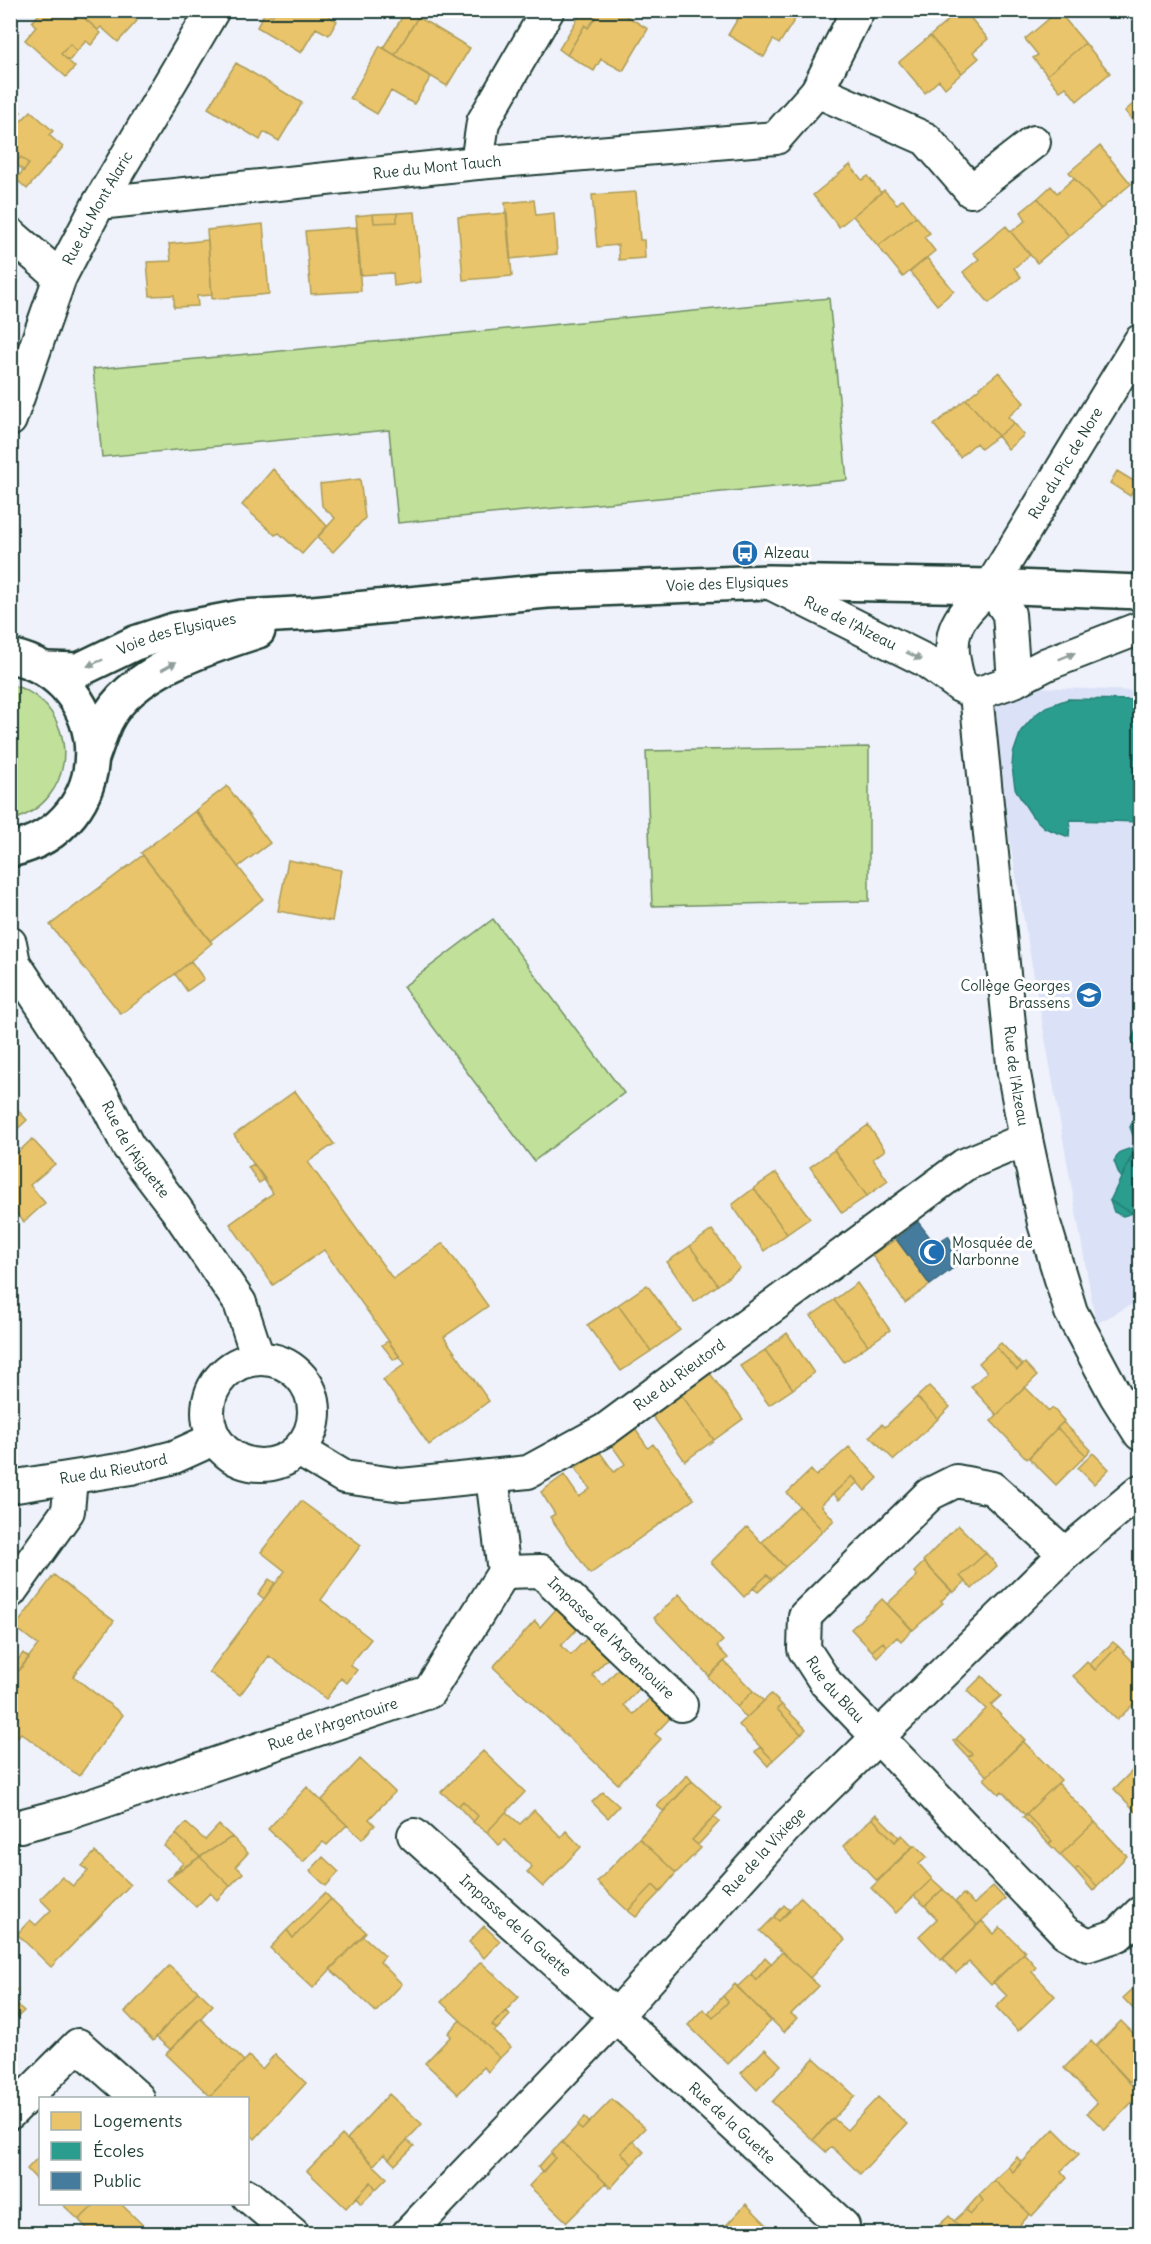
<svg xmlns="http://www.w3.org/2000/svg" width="1151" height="2244" viewBox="0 0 1151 2244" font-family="Delius,sans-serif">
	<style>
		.built { fill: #dbe2f7 }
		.green { fill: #c1e099; stroke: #708e66; stroke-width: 1.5 }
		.homes { fill: #e9c46a; stroke: #ac9c5a; stroke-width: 1.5 }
		.schools { fill: #2a9d8f; stroke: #278074; stroke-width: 1.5 }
		.public { fill: #457b9d; stroke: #3a687e; stroke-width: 1.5 }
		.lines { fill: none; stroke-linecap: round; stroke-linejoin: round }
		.street-casing { stroke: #1f3d34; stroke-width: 36 }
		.secondary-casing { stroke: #1f3d34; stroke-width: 38 }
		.street { stroke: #fff; stroke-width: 32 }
		.secondary { stroke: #fff; stroke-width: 33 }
		.oneway { fill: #8f9e9a }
		.labels { text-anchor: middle; stroke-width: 6; stroke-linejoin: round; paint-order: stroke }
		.street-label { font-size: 15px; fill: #1f3d34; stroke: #fff }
		.poi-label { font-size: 15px; fill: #1f3d34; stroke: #fff; text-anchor: start }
	</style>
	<rect width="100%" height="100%" fill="#eff2fb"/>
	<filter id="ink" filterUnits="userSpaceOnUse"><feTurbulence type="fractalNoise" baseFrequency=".0167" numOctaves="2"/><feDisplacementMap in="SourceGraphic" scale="12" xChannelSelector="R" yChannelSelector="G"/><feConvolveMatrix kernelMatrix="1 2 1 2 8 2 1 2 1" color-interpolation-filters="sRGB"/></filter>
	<g filter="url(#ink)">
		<!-- built -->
		<path class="built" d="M982,685L1140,691V1300L1096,1324Z"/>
		<!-- green -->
		<path class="green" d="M829,298L847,480L398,523L389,430L102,457L93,369Z
			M11,685C60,696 80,757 49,796C39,809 26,816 11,821Z
			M869,747V901L652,906L646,751Z
			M493,919L624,1093L534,1161L403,987Z"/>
		<!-- homes -->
		<path class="homes" d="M43,10H75L101,33L91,45L86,41L77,51L70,44L61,54L75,67L66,77L25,40L36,27L32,22Z
			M75,10H136L132,16L137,21L118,42L101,27L98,30Z
			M275,10H319L337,21L329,35L316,28L301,53L257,27L265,12L272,16Z
			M319,10H334L330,17Z
			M583,10L596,17L588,28L585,25L567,55L559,49Z
			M584,10H617L648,29L623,71L601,59L594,71L567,55L585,25L588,28L596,17Z
			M743,10H788L797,16L779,44L773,40L764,57L728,35Z
			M788,10H806L801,19Z
			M960,10H964L988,39L973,52L979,58L962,73L930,36Z
			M406,11L418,17L395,55L383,48Z
			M1058,11L1085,43L1047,75L1033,58L1038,55L1025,39Z
			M418,17L470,48L447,86L395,55Z
			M930,36L962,73L945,88L939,80L925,93L899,62Z
			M1085,43L1110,73L1077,101L1066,87L1060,91L1047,75Z
			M70,44L77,51L69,61L61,54Z
			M380,46L431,77L414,104L391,91L377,114L350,98Z
			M236,63L302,103L279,141L264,132L260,140L208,108Z
			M1140,98V130L1125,111Z
			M10,103L21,112L10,122Z
			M31,111L53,131L49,135L63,147L27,189L16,179L29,164L21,157L15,163L10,159V122L12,121L17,125Z
			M1100,146L1131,184L1101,209L1069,172Z
			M21,157L29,164L24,171L15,163Z
			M850,165L862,180L868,176L881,193L839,227L813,195Z
			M1074,178L1101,209L1069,236L1038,198L1051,186L1057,193Z
			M884,190L897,204L903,199L916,216L878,246L853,216Z
			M636,192L640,240H644L645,258L619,260L618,245L597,247L592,195Z
			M1038,198L1069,236L1037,263L1011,232L1026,220L1021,212Z
			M534,200L536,215L554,213L557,254L510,259L505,203Z
			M415,212L421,282L394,286L393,273L361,275L356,216L373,214L374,223L397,222V213Z
			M397,213V222L374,223L373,214Z
			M507,213L512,276L463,280L458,217Z
			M916,216L930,233L924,237L935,251L903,277L878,246Z
			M263,224L269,294L212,299L207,230Z
			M1006,226L1030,255L1014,268L1021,277L989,303L963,272L979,259L973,253Z
			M356,227L361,291L311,294L305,231Z
			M208,240L212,295L197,296L198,306L174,307V295L150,296L147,262L171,261L169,244Z
			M927,258L954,291L937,305L910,272Z
			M999,372L1024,403L1008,417L1014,423L998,436L966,399Z
			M966,399L998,436L981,449L976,443L960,457L934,425Z
			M1014,423L1024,435L1008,449L998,436Z
			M273,469L327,526L302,554L279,533L275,535L242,505Z
			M1117,471L1137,483L1130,496L1110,483Z
			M360,479L365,518L333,552L317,538L335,518L322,506L320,484Z
			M227,786L270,843L238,867L196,810Z
			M195,811L263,899L210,941L141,853Z
			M143,855L212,943L175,974L121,1014L50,925Z
			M288,860L341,870L332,921L278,911Z
			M191,961L204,979L187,991L175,974Z
			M295,1091L334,1144L308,1162L393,1279L443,1243L488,1306L444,1337L489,1401L429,1445L383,1380L405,1364L324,1250L273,1285L230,1224L273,1193L234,1135Z
			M10,1102L27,1120L10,1136Z
			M868,1125L885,1150L873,1159L888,1181L867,1196L834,1150Z
			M32,1139L55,1164L30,1185L45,1203L24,1222L10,1206V1152L14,1156Z
			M834,1150L867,1196L842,1213L810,1167Z
			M254,1164L265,1179L259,1183L248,1167Z
			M776,1173L810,1218L787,1234L754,1188Z
			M754,1188L787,1234L764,1251L732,1205Z
			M712,1230L740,1268L718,1285L690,1246Z
			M896,1239L930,1285L905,1303L872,1255Z
			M690,1246L718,1285L694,1302L667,1262Z
			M857,1283L890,1330L868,1345L834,1300Z
			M647,1285L680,1330L651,1351L618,1305Z
			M834,1300L868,1345L844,1362L811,1316Z
			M618,1305L651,1351L621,1371L587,1325Z
			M787,1333L814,1373L793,1389L765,1350Z
			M388,1341L399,1356L394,1360L382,1345Z
			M1001,1343L1022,1365L1017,1370L996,1347Z
			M996,1347L1017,1370L1025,1363L1037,1376L997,1415L971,1387L987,1372L979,1363Z
			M765,1350L793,1389L769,1405L740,1366Z
			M709,1372L743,1419L714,1440L680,1393Z
			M929,1386L950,1407L938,1419L917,1397Z
			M1025,1387L1049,1411L1053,1408L1064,1421L1027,1459L991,1421Z
			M680,1393L714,1440L685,1461L651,1414Z
			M917,1397L938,1419L894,1460L870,1436L882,1424L885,1427Z
			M1063,1422L1091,1450L1086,1455L1057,1428Z
			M633,1426L648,1448L653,1444L694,1499L590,1574L550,1517L555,1514L541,1492L564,1475L579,1497L590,1489L575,1468L599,1451L614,1472L625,1464L610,1443Z
			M1057,1428L1086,1455L1056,1485L1029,1458Z
			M849,1447L878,1478L865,1491L852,1476L821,1505L834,1520L823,1531L787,1493L811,1470L816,1476Z
			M1093,1453L1109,1469L1094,1484L1078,1468Z
			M852,1476L858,1482L839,1500L833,1494Z
			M301,1501L361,1545L321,1600L371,1639L350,1665L357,1670L347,1683L341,1678L326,1699L269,1656L240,1695L209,1672L285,1571L261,1552Z
			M799,1506L823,1531L785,1567L762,1542Z
			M958,1525L986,1553L960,1576L965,1582L953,1593L923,1561Z
			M747,1527L785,1567L772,1579L767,1575L744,1597L711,1562Z
			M986,1553L997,1566L972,1589L960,1576Z
			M924,1562L952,1591L941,1601L943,1603L913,1630L887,1604L917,1576L914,1572Z
			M54,1575L114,1621L73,1676L123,1715L79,1776L21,1733L10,1746V1682L38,1645L15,1627Z
			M767,1575L772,1579L758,1592L753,1588Z
			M269,1579L275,1583L264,1599L258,1594Z
			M679,1594L723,1641L717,1646L728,1658L709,1676L654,1618Z
			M882,1599L912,1630L901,1641L897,1637L887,1647L883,1642L872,1651L851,1629Z
			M557,1608L578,1628L561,1646L571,1655L588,1637L609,1657L592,1675L603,1685L619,1668L641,1687L624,1705L631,1712L634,1714L651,1697L672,1716L655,1734L661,1739L618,1784L493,1667L535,1621L540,1627Z
			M883,1642L887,1647L877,1657L872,1651Z
			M1113,1642L1118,1646L1095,1670L1090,1664Z
			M1118,1646L1140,1669V1698L1117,1720L1073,1676L1087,1662L1095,1670Z
			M23,1653L29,1658L17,1673L11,1669Z
			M724,1661L753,1691L737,1707L708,1677Z
			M982,1676L1001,1696L991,1705L1025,1740L987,1776L968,1757L972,1754L956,1739L986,1709L967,1691Z
			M753,1691L764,1701L746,1718L737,1707Z
			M771,1694L782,1705L777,1709L801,1734L773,1760L739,1725Z
			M782,1705L806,1729L801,1734L777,1709Z
			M956,1739L972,1754L968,1757L953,1741Z
			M1023,1741L1061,1780L1025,1815L1002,1791L999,1794L984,1779Z
			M760,1747L773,1760L768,1766L755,1752Z
			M483,1751L525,1792L487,1832L473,1822L478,1816L463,1801L458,1806L441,1792Z
			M360,1759L395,1792L369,1819L375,1825L362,1839L321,1801Z
			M1140,1763V1816L1114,1789Z
			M687,1775L692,1781L663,1811L657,1806Z
			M692,1781L722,1808L692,1840L701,1848L676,1873L639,1838Z
			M1058,1783L1095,1822L1060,1855L1049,1844L1052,1841L1026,1814Z
			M307,1787L347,1825L327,1845L323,1842L303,1862L268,1829Z
			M603,1792L619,1806L608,1818L592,1802Z
			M463,1801L478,1816L473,1822L458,1806Z
			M534,1810L561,1837L566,1831L581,1847L543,1887L527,1872L532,1867L505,1840L499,1845L487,1832L506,1812L520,1824Z
			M876,1814L899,1837L895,1842L872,1818Z
			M1026,1814L1052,1841L1049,1844L1023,1817Z
			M714,1817L719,1822L698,1845L692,1840Z
			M872,1818L895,1842L902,1835L913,1846L877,1881L844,1846Z
			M1095,1822L1127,1856L1097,1886L1078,1867L1075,1870L1060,1855Z
			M186,1823L205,1840L219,1825L232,1837L200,1857L176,1834Z
			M176,1834L200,1857L173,1874L183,1863L164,1846Z
			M232,1837L248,1853L236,1866L243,1873L230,1886L200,1857Z
			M639,1838L676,1873L660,1892L653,1885L628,1911L597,1882Z
			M915,1845L927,1857L919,1864L932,1879L896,1913L871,1888Z
			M95,1852L130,1885L51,1967L17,1934L30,1920L36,1925L51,1910L40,1899L62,1877L73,1886L88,1871L82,1866Z
			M200,1857L230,1886L217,1900L210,1893L196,1907L167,1880Z
			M323,1857L339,1872L326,1886L310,1871Z
			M1078,1867L1097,1886L1093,1891L1075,1870Z
			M932,1879L943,1889L925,1906L914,1896Z
			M653,1885L660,1892L636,1917L628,1911Z
			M993,1886L1005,1899L977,1925L955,1902L963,1894L974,1904Z
			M943,1889L977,1925L941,1960L919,1936L937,1919L925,1906Z
			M325,1893L331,1899L293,1938L287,1930Z
			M801,1897L845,1940L810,1978L760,1931L774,1917L779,1921Z
			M331,1899L366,1932L313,1988L270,1948L287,1930L293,1938Z
			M784,1905L790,1911L779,1921L774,1917Z
			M982,1921L994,1934L1000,1927L1025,1952L991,1985L969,1962L956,1973L943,1959Z
			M484,1926L500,1941L484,1958L469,1942Z
			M363,1936L385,1956L380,1962L402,1984L376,2012L330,1969Z
			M782,1952L819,1986L791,2014L797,2018L784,2032L737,1987L751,1974L756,1980Z
			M1024,1953L1036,1967L1032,1972L1055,1996L1018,2031L996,2007L1007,1996L993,1982Z
			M765,1957L771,1963L756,1980L751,1974Z
			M481,1962L519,1997L492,2025L497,2029L494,2031L511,2047L500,2058L441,2002Z
			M169,1966L198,1991L153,2041L125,2012Z
			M10,1984L17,1990L10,1998Z
			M735,1984L771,2021L728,2064L688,2025L703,2009L713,2018L728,2002L723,1996Z
			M1135,1987L1140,1993V2016L1123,1998Z
			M198,1991L213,2005L171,2050L156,2037Z
			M723,1996L728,2002L713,2018L708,2013Z
			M10,1998L24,2011L10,2024Z
			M507,2011L510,2015L497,2029L492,2025Z
			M200,2018L244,2061L210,2096L166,2054Z
			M460,2020L500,2058L488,2072L484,2067L458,2094L425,2063L451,2036L448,2033Z
			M1121,2021L1140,2040V2071L1130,2082L1096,2046Z
			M1091,2041L1140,2094L1105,2130L1087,2113L1097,2103L1064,2068Z
			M765,2049L781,2065L757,2090L741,2073Z
			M275,2054L306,2083L255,2139L248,2132V2098H213L210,2096L249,2056L262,2069Z
			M814,2058L855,2096L813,2140L772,2102Z
			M389,2094L422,2124L389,2159L384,2154L374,2165L347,2139Z
			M878,2097L907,2124L860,2174L832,2147L826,2152L813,2140L833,2118L847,2130Z
			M612,2099L645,2128L621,2153L632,2164L611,2188L562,2142L577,2126L582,2130Z
			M584,2117L589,2122L582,2130L577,2126Z
			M1054,2129L1079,2154L1061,2171L1067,2178L1032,2216L994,2180L1008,2167L1013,2172Z
			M342,2135L387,2178L376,2189L371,2182L346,2208L307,2171Z
			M407,2140L414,2146L395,2165L389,2159Z
			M633,2141L644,2152L632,2164L621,2153Z
			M562,2142L606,2183L567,2222L529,2186L555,2158L551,2153Z
			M551,2153L555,2158L542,2173L538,2167Z
			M40,2155V2183L27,2169Z
			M1017,2157L1021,2162L1013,2172L1008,2167Z
			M994,2180L1030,2214L1012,2234H967L954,2221L966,2210L971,2214L983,2201L979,2195Z
			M371,2182L376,2189L361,2204L356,2198Z
			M979,2195L983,2201L971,2214L966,2210Z
			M62,2204H95L79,2220Z
			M95,2204H121L152,2234H92L79,2220Z
			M746,2204L776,2234H718Z
			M949,2216L967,2234H939L936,2228Z"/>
		<!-- schools -->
		<path class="schools" d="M1068,699L1140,700V822L1070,820L1069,837L1045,828L1032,816L1021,799L1015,788L1012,767L1013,754L1021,731L1035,715L1046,707Z
			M1140,1021V1060L1132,1039Z
			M1140,1107V1138L1137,1146L1130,1127Z
			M1140,1138V1217L1110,1201Z
			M1137,1146L1121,1179L1114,1161L1120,1152Z
			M1110,1201L1133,1213L1123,1216L1114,1212Z"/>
		<!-- public -->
		<path class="public" d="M918,1222L935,1244L948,1236L964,1260L930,1285L896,1239Z"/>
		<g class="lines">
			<defs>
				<g id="street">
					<path d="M817,91L926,139L971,191L1034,142"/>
					<path d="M477,163L483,122L548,10"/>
					<path id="s1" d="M99,203L477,163L776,138L817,91L858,10"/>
					<path d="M10,234L60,277"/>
					<path id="s2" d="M10,420L60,277L99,203L213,10"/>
					<path id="s3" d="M768,582L926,661L960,686L976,694L1014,681L1047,664L1140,628"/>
					<path d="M991,586L1009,614L1014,681"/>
					<path id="s4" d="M960,686C945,634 952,622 991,586L1140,341"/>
					<path id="s5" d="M976,694L1014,1074L1026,1139L1044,1223L1071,1312L1116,1396L1140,1434"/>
					<path id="s6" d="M10,943L14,963L103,1097L128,1146L176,1209L240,1303L258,1358"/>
					<circle cx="261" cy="1412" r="53"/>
					<path id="s7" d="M299,1450L344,1477L402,1485L528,1472L605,1430L964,1165L1026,1139"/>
					<path id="s8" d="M10,1487L131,1468L174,1457L214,1439"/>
					<path id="s9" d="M1065,1554L992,1488L956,1481L930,1494L805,1616L804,1649L826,1683L1065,1932L1088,1945L1118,1935L1140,1913"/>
					<path id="s10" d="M504,1572L541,1571L681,1705"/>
					<path d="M10,1592L68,1511L71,1479"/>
					<path id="s11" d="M10,1825L20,1826L66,1814L429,1692L504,1572L492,1477"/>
					<path id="s12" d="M414,1835L616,2016L843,2226L844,2234"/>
					<path d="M10,2113L78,2045L138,2098"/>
					<path d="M248,2196L293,2234"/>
					<path id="s13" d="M408,2234L616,2016L787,1826L1065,1554L1140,1491"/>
				</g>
				<g id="secondary">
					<path d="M10,656C119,680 119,826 10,850"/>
					<path id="s14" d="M46,669L79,670L135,643L174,630L242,617L313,613L547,591L768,582L991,586L1140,592"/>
					<path d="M93,755C97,744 101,732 106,721C131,671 208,647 258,631"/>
				</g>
			</defs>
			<!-- street casing -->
			<use href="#street" class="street-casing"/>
			<!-- secondary casing -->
			<use href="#secondary" class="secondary-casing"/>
			<!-- street -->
			<use href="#street" class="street"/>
			<!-- secondary -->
			<use href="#secondary" class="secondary"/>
		</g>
		<!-- one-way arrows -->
		<defs><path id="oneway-solid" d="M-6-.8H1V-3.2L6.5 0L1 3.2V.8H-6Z" transform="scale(1.5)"/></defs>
		<g class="oneway">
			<use href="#oneway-solid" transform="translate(914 656) rotate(26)"/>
			<use href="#oneway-solid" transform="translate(1067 656) rotate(-22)"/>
			<use href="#oneway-solid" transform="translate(95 663) rotate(157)"/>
			<use href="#oneway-solid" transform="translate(169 666) rotate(-29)"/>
		</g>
	</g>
	<!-- icons -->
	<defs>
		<symbol id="bus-disc" viewBox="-11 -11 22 22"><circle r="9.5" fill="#1f6fb2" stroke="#fff"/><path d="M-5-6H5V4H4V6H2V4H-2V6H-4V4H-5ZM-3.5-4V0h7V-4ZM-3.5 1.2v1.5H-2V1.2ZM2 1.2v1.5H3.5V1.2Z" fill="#fff"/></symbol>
		<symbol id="school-disc" viewBox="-11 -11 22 22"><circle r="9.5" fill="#1f6fb2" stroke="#fff"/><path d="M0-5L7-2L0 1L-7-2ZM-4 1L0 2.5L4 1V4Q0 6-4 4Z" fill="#fff"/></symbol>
		<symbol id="mosque-disc" viewBox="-11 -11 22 22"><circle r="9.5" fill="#1f6fb2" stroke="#fff"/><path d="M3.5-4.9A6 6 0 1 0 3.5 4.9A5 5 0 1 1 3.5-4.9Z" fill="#fff"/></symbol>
	</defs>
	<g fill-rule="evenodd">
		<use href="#bus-disc" x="730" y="538" width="30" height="30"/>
		<use href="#school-disc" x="1074" y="980" width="30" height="30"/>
		<use href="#mosque-disc" x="917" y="1237" width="30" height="30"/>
	</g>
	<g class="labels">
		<!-- street labels -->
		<g class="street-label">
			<text dy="5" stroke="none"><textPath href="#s1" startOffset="340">Rue du Mont Tauch</textPath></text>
			<text dy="5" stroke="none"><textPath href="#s2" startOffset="230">Rue du Mont Alaric</textPath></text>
			<text dy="5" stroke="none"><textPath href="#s4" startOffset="258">Rue du Pic de Nore</textPath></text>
			<text dy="5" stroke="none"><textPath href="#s14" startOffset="692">Voie des Elysiques</textPath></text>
			<text dy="5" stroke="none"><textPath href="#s3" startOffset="92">Rue de l'Alzeau</textPath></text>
			<text dy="5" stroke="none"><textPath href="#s14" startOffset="138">Voie des Elysiques</textPath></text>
			<text dy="5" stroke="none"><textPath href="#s5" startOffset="384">Rue de l'Alzeau</textPath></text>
			<text dy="5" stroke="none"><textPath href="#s6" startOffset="243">Rue de l'Aiguette</textPath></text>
			<text dy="5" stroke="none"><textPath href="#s7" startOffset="418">Rue du Rieutord</textPath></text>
			<text dy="5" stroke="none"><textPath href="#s8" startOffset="105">Rue du Rieutord</textPath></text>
			<text dy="5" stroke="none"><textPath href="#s10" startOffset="134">Impasse de l'Argentouire</textPath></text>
			<text dy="5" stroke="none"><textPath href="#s9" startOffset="423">Rue du Blau</textPath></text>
			<text dy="5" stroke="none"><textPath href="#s11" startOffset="339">Rue de l'Argentouire</textPath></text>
			<text dy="5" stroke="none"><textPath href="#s13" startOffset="522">Rue de la Vixiege</textPath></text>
			<text dy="5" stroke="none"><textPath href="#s12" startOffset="136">Impasse de la Guette</textPath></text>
			<text dy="5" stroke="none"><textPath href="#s12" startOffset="429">Rue de la Guette</textPath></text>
		</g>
		<!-- poi labels -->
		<g class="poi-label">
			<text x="764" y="558">Alzeau</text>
			<text x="1070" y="991" text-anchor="end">Collège Georges<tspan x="1070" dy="17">Brassens</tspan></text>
			<text x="952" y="1248">Mosquée de<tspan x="952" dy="17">Narbonne</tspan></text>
		</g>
	</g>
	<!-- margin -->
	<rect width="1151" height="2244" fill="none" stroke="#fff" stroke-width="36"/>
	<rect x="18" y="18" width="1115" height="2208" fill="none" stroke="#1f3d34" stroke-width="2" filter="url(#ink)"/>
	<!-- legend -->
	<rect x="39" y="2097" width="210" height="108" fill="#ffffff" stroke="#a5b1ae" stroke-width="1.5"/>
	<rect x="51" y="2112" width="30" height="18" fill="#e9c46a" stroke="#a5b1ae" stroke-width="1.5"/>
	<text x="93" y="2127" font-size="18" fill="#1f3d34">Logements</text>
	<rect x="51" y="2142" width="30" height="18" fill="#2a9d8f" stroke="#a5b1ae" stroke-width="1.5"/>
	<text x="93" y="2157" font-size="18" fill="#1f3d34">Écoles</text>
	<rect x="51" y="2172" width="30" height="18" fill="#457b9d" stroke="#a5b1ae" stroke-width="1.5"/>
	<text x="93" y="2187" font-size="18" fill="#1f3d34">Public</text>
</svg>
